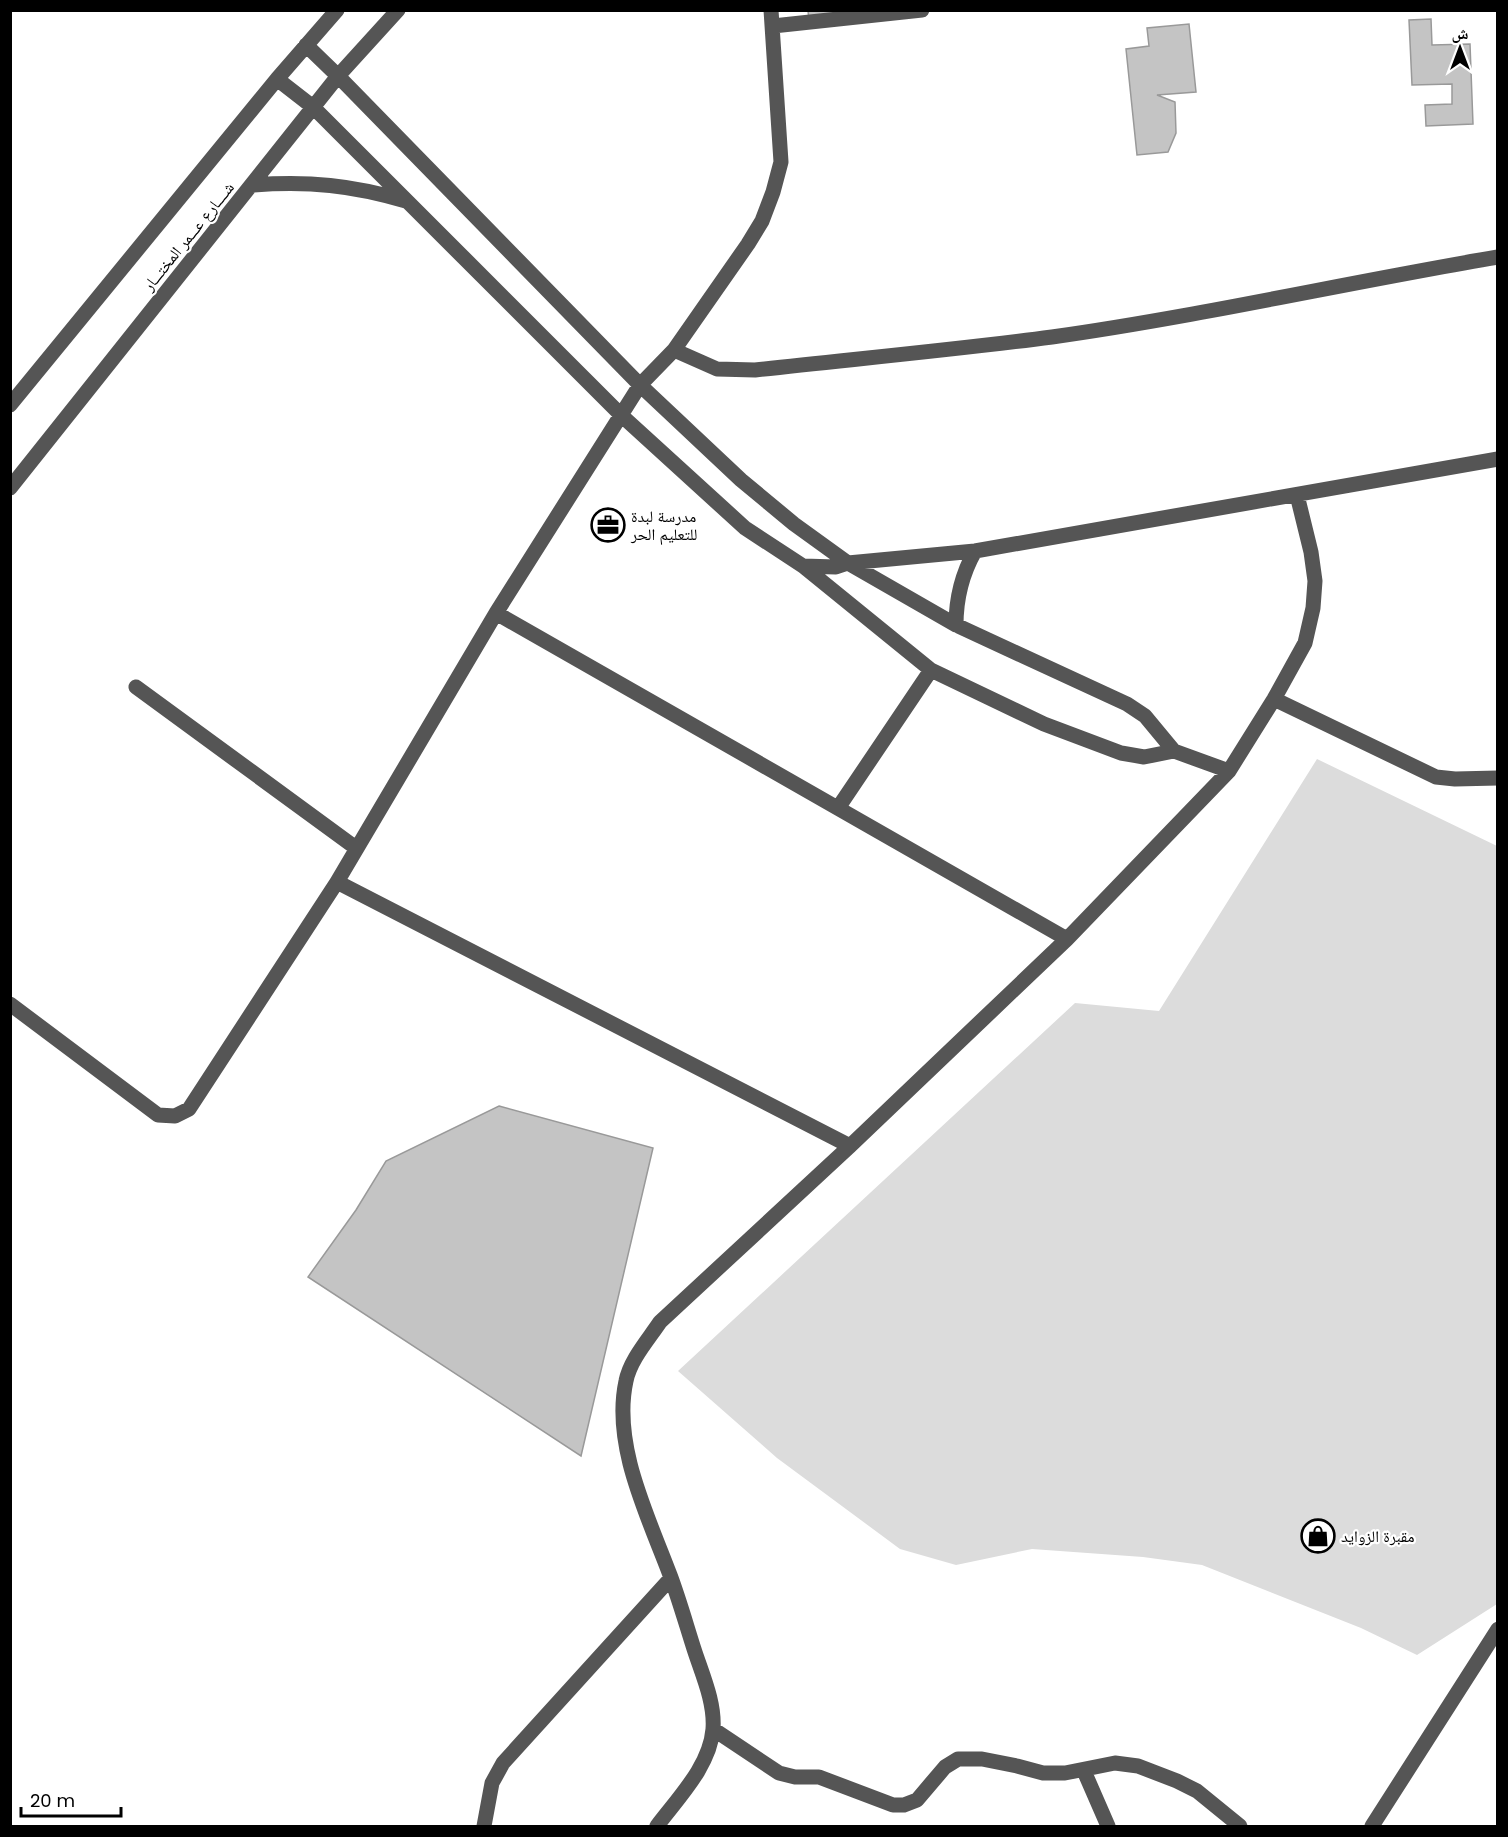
<svg xmlns="http://www.w3.org/2000/svg" width="1508" height="1837" viewBox="0 0 1508 1837" font-family="Poppins,'Noto Naskh Arabic',sans-serif">
	<style>
		.green { fill: #dcdcdc }
		.building { fill: #c4c4c4; stroke: #999; stroke-width: 1.5 }
		.lines { fill: none; stroke-linecap: round; stroke-linejoin: round }
		.minor { stroke: #555; stroke-width: 15 }
		.labels { text-anchor: middle; stroke-width: 4.5; stroke-linejoin: round; paint-order: stroke }
		.street-label { font-size: 16px; fill: #000; stroke: #fff }
		.poi-label { font-size: 16px; fill: #000; stroke: #fff; text-anchor: start }
	</style>
	<rect width="100%" height="100%" fill="#fff"/>
	<!-- green -->
	<path class="green" d="M1317,759L1497,846V1604L1417,1655L1361,1628L1202,1565L1143,1557L1032,1549L956,1565L900,1549L777,1458L678,1371L1075,1003L1159,1011Z"/>
	<!-- building -->
	<path class="building" d="M808,10H837V19L809,23Z
		M1431,19L1432,45L1470,44L1473,124L1426,126L1425,105L1452,104V84L1412,85L1409,20Z
		M1189,24L1196,92L1157,95L1175,102L1176,133L1168,152L1137,155L1126,49L1149,46L1147,28Z
		M499,1106L653,1148L581,1456L308,1277L356,1210L386,1161Z"/>
	<g class="lines">
		<!-- minor -->
		<path class="minor" d="M773,26L922,10
			M306,45L338,76L640,385L741,480L794,524L848,563L956,625L1127,704L1145,716L1174,751
			M277,79L313,107L621,415L745,528L803,566L836,567L848,563L975,551L1498,459
			M252,185C310,181 351,185 406,201
			M674,350L717,369L755,370C854,359 953,350 1052,337C1201,316 1349,282 1498,257
			M10,405L277,79L337,10
			M10,488L338,76L398,10
			M803,566L931,670L1044,724L1121,753L1144,757L1174,751L1229,771
			M496,613L1067,939
			M956,625C956,597 962,574 975,551
			M136,687L356,848
			M1274,699L1436,777L1455,779L1498,778
			M838,808L931,670
			M337,882L850,1146
			M10,1004L158,1115L175,1116L189,1109L337,882L496,613L640,385L674,350L748,244L762,221L773,192L781,162L771,10
			M713,1729L779,1773L795,1777H819L893,1805H904L917,1800L945,1767L958,1759H982L1017,1766L1043,1773H1065L1115,1763L1138,1766L1177,1781L1197,1791L1240,1826
			M1084,1771L1108,1826
			M484,1826L492,1783L503,1763L671,1578
			M657,1826C678,1798 710,1766 713,1729C715,1702 702,1674 694,1649C686,1624 679,1599 670,1575C648,1516 612,1445 626,1381C630,1360 648,1340 660,1322L850,1146L1067,939L1229,771L1274,699L1305,643L1313,608L1315,581L1311,552L1297,495
			M1372,1826L1498,1629"/>
	</g>
	<!-- icons -->
	<defs>
		<symbol id="office-ring" viewBox="-11 -11 22 22"><circle r="9.5" fill="#fff" stroke="#000" stroke-width="1.5"/><path d="M-6-3h4V-5.5h4V-3h4V5H-6ZM-1-4.5V-3h2v-1.5ZM-6 0V1H6V0Z" fill="#000"/></symbol>
		<symbol id="shop-ring" viewBox="-11 -11 22 22"><circle r="9.5" fill="#fff" stroke="#000" stroke-width="1.5"/><path d="M-5-2.5h2.3a2.7 3.5 0 0 1 5.4 0H5L5.5 6h-11ZM-1.5-2.5h3a1.5 2.3 0 0 0-3 0Z" fill="#000"/></symbol>
	</defs>
	<g fill-rule="evenodd">
		<use href="#office-ring" x="589" y="506" width="38" height="38"/>
		<use href="#shop-ring" x="1299" y="1517" width="38" height="38"/>
	</g>
	<g class="labels">
		<!-- street labels -->
		<g class="street-label">
			<text transform="translate(188 236) rotate(-51)" y="6">شــــارع عـــمر المختـــار</text>
		</g>
		<!-- poi labels -->
		<g class="poi-label">
			<text x="631" y="522">مدرسة لبدة<tspan x="631" dy="18">للتعليم الحر</tspan></text>
			<text x="1341" y="1542">مقبرة الزوايد</text>
		</g>
	</g>
	<!-- border -->
	<rect width="1508" height="1837" fill="none" stroke="#000000" stroke-width="24"/>
	<!-- north arrow -->
	<g transform="translate(1460 48)" stroke="#ffffff" stroke-width="4.5" paint-order="stroke">
	<path d="M0-4.5L10 22L0 15L-10 22Z" fill="#000000"/>
	<text y="-9" font-size="16" font-weight="bold" text-anchor="middle" fill="#000000">ش</text>
	</g>
	<!-- scale -->
	<path d="M21 1807v9h100v-9" fill="none" stroke="#000000" stroke-width="3"/>
	<text x="30" y="1807" font-size="18" fill="#000000" stroke="#ffffff" stroke-width="4.5" paint-order="stroke">20 m</text>
</svg>
